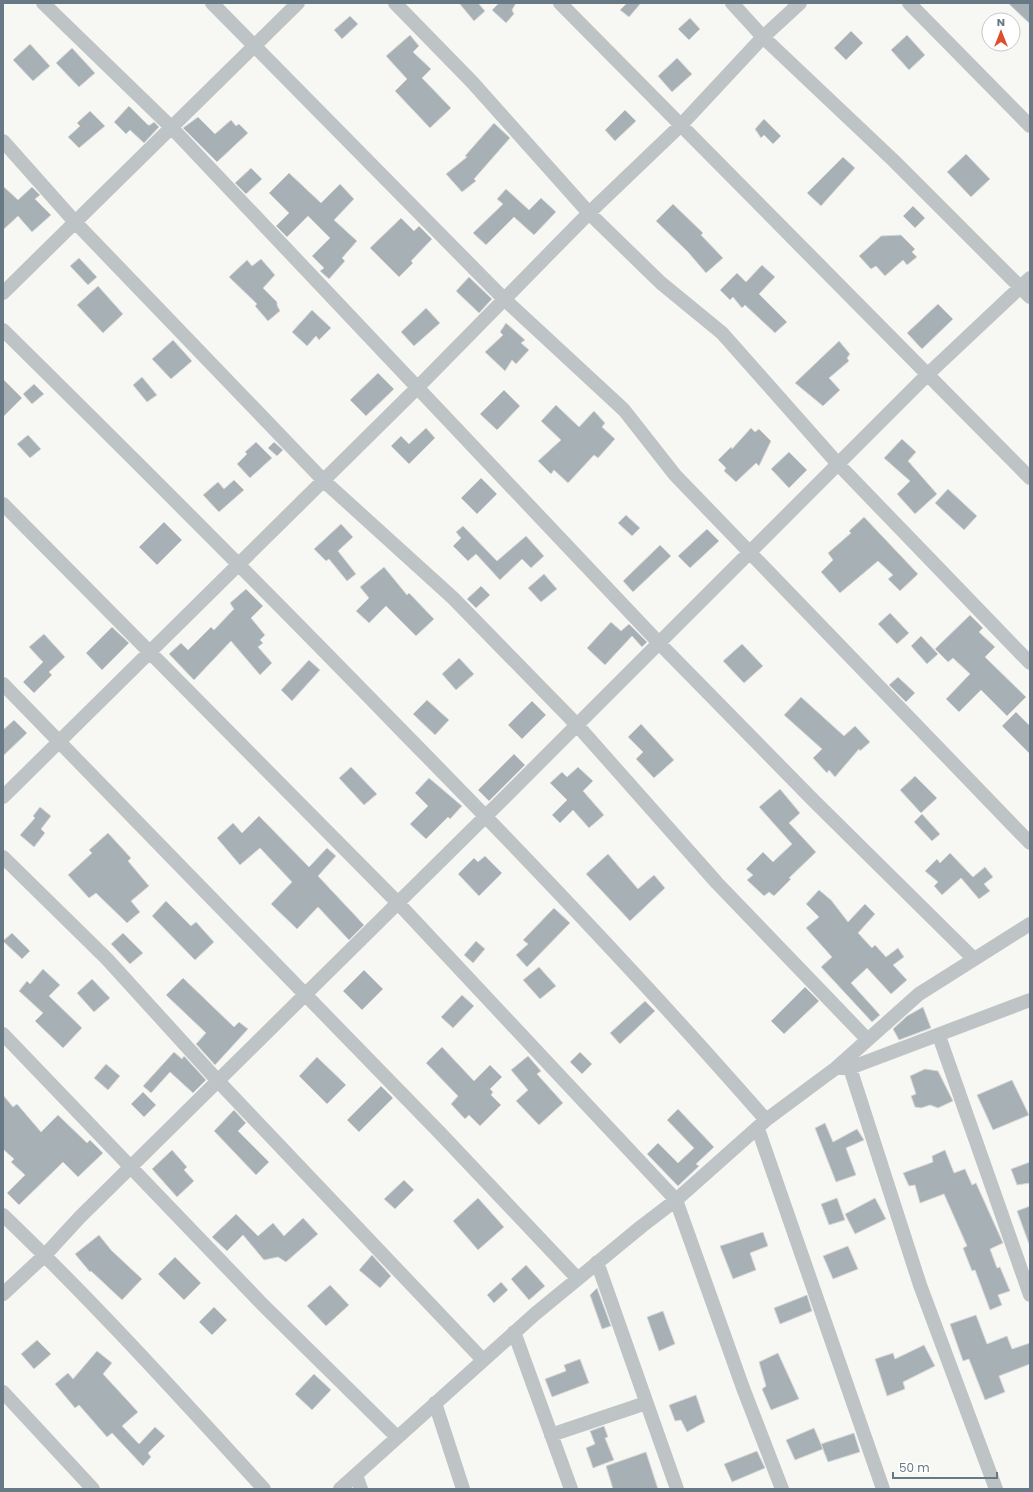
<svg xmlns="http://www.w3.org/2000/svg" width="1033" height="1492" viewBox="0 0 1033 1492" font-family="Poppins,sans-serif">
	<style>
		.building { fill: #a7b0b5; stroke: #d9d9d7 }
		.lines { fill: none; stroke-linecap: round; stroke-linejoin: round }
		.street { stroke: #bec3c6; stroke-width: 14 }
	</style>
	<rect width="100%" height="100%" fill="#f7f7f4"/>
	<!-- building -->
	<path class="building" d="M459,3H478L485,11L474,21Z
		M499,3H516L512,10L514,14L506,23L492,10Z
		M627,3H641L629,17L620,10Z
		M1008,3H1030V24Z
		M350,16L358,24L342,39L334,30Z
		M690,18L700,29L689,40L678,29Z
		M851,31L863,43L846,60L834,48Z
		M410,35L419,46L413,52L431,69L422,78L451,108L430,128L395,91L407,79L386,56Z
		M907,35L925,55L909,70L891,50Z
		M30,44L50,66L33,81L13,60Z
		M72,48L95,73L79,87L56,63Z
		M677,58L692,74L672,92L658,76Z
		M129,106L148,125H150L154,122L159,127L144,143L130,130L126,134L114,122Z
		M625,110L636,121L615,141L605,130Z
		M90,111L105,126L79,148L68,137L80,126L77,123Z
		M198,117L215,134L231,120L236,126L239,124L248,133L217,162L183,128Z
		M764,119L781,136L773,144L764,135L761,138L755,129Z
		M494,123L510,138L474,179L476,181L462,192L446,174L467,157L465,156Z
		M966,154L990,179L971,197L947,172Z
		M843,157L855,168L821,206L807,193Z
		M251,168L262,179L246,194L235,183Z
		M289,173L321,203L340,184L354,199L334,220L357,241L342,258L345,261L329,279L320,271L324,268L312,256L330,238L308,216L287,237L276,226L289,213L269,193Z
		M3,186L18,200L32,187L40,195L35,199L51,215L32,232L18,216L3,230Z
		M506,189L529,210L541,198L556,212L534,235L514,217L486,245L473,233L503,204L497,199Z
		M673,204L703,233L701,235L723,258L706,273L688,252L656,221Z
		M913,206L925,218L915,228L903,216Z
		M401,218L414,231L419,226L432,239L411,261L413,263L399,277L370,248Z
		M901,235L915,249L912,252L917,257L907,265L903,260L885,276L876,266L871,269L859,256L881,236Z
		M79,258L97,277L88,285L70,266Z
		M261,259L275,275L263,288L277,302V305L280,311L268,321L255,306L257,304L229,277L247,260L252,266Z
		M762,265L775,277L759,294L787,322L775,333L745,305L742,308L733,297L730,300L720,290L737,273L746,282Z
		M469,277L492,299L479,313L456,291Z
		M98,286L123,314L103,333L77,305Z
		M938,304L953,319L922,349L907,333Z
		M426,308L440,323L414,346L401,332Z
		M312,310L331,328L319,340L316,336L307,346L292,332Z
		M506,323L525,340L521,343L529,350L516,364L512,360L505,371L485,352L503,335L500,332Z
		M173,340L192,361L171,379L152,359Z
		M839,341L850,354L847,358L849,361L829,378L840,390L823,406L795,383Z
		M378,373L394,389L366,416L350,400Z
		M142,377L157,395L147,402L133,385Z
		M3,379L22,398L3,417Z
		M34,384L44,394L32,404L23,394Z
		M504,390L520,406L497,430L480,414Z
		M556,405L579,427L594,411L605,423L602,427L615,439L598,458L594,455L568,483L554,470L551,474L538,461L561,440L541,421Z
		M426,428L435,438L409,464L391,446L401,436L409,444Z
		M751,428L755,432L759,429L771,441L759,466L756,463L736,482L724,471L726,468L718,460L731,447L732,449Z
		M28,435L41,449L30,458L17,444Z
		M902,439L916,452L908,461L937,494L915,514L897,494L910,481L884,458Z
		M256,442L272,458L250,478L237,464L247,454L245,452Z
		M274,442L283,450L277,456L268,448Z
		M789,452L807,470L789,488L771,469Z
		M481,478L497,494L477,514L461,498Z
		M234,480L244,490L219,512L203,495L218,482L224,489Z
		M948,489L977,516L964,530L935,503Z
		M626,515L640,528L632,536L618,523Z
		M864,517L918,574L900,591L888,579L893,575L878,561L840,593L821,572L833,560L828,553L851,533L849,531Z
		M164,522L182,540L157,565L139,547Z
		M341,524L353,537L338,551L356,574L347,581L329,559L326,561L314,549Z
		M463,526L497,561L526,536L544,556L531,568L522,559L500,580L476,554L468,561L453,546L461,538L456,532Z
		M707,529L719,541L690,568L678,556Z
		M660,545L671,556L633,592L623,581Z
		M384,567L407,595L409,593L434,619L416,636L386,606L369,623L356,611L369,598L360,587Z
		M544,574L557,589L541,602L528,588Z
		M481,586L490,595L476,608L467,599Z
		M246,589L263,606L251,618L265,635L260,640L263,643L258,647L272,663L260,675L231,641L194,680L169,654L181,643L188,650L211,627L214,630L234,609L230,603Z
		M890,613L909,633L897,644L878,624Z
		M970,615L983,628L979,632L995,647L985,657L1026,697L1007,716L981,690L959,712L946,699L970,674L953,658L948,662L935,649Z
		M611,622L621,631L629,624L647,642L642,647L632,636L605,665L587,648Z
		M112,627L129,643L102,670L86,653Z
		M44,634L65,657L49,672L52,675L34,693L23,682L43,662L29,647Z
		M921,636L938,654L927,664L911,646Z
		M742,644L763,666L744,683L723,661Z
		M459,658L474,674L456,690L442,674Z
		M309,660L320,670L292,701L281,690Z
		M898,677L915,693L906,702L889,685Z
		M801,697L844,736L855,726L870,742L860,751L859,749L835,777L829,770L827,773L813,758L822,749L784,715Z
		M427,700L449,720L435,735L413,714Z
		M532,701L546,715L522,739L508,725Z
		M1016,712L1030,726V754L1002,726Z
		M14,720L27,733L3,756V730Z
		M641,724L674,760L654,778L636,759L643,752L628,737Z
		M514,754L525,765L489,801L478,790Z
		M351,767L377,794L364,805L339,778Z
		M578,767L593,781L583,791L604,815L589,828L573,810L560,823L552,815L567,800L550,783L562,772L567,777Z
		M915,776L937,798L921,813L900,790Z
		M429,778L462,806L450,819L448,817L426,839L410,824L428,806L415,793Z
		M780,789L800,813L789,823L816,852L789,878L791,879L774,896L769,892L764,896L747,880L753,875L746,869L763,852L773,862L792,844L759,807Z
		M40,807L51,816L41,829L45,833L34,847L20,835L35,818L33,816Z
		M922,814L940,834L932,841L914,822Z
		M259,816L308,866L309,867L327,848L336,856L318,876L364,925L349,940L318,907L297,929L271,904L292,882L260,848L240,865L217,838L233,823L242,833Z
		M108,833L131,858L128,861L149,886L131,901L140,912L127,923L96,893L89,898L68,875L92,853L89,850Z
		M950,853L973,877L985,867L993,877L984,884L990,891L979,899L961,878L942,895L934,886L938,882L925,871L937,859L940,863Z
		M608,854L638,889L654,875L665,888L630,921L586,874Z
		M485,856L502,873L479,896L458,874L474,858L478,862Z
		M819,890L831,900L848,922L865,904L875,914L858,933L872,948L875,945L886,957L898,948L904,957L893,965L907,980L891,994L867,968L851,983L880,1015L872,1022L821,967L832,957L806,928L819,917L806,904Z
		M166,901L191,926L196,922L214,942L195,960L152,916Z
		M554,908L570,923L527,967L516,955L528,944L523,940Z
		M12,933L30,951L22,959L3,941Z
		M123,933L143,953L130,964L111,944Z
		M476,941L485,949L473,963L464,955Z
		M539,967L556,986L540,999L523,980Z
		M43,969L60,985L49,996L82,1028L63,1048L35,1021L43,1013L19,991L27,981L30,984Z
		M364,970L383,989L362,1010L343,991Z
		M183,978L234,1027L239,1022L248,1029L215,1065L196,1044L206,1033L166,995Z
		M92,979L110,998L94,1012L77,993Z
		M805,987L819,1001L784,1034L771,1021Z
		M462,995L474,1006L453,1028L441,1017Z
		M645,1001L655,1011L620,1044L610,1033Z
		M923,1007L931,1028L899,1040L893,1029L907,1016Z
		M442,1047L474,1081L490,1065L502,1077L490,1089L493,1092L491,1095L501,1105L480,1126L469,1115L465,1119L451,1104L458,1096L426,1063Z
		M174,1052L182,1059L184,1056L206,1080L193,1093L170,1072L151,1093L143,1086Z
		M580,1052L592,1064L582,1074L570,1062Z
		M528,1056L541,1071L537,1074L563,1103L539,1125L516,1101L528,1090L511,1070Z
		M317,1057L346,1085L327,1104L299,1076Z
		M106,1064L120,1076L108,1090L94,1078Z
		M925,1069L938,1071L953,1101L938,1108L930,1105L921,1108L915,1107L911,1096L916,1094L910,1076Z
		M1012,1080L1029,1115L993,1130L977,1095Z
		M381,1086L393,1098L359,1132L347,1120Z
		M143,1092L156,1105L144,1117L131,1104Z
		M3,1095L13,1107L17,1104L41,1132L58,1115L87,1143L90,1140L103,1153L78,1177L63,1162L19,1205L7,1193L25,1175L11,1162L14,1159L3,1149Z
		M678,1109L714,1147L696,1164L699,1166L678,1186L647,1154L658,1143L678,1163L694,1148L667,1120Z
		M234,1110L246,1123L238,1131L269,1162L256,1175L214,1131Z
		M825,1123L833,1142L857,1129L864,1140L846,1148L856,1175L836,1182L815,1128Z
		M172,1150L187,1167L184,1170L194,1181L177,1197L152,1169Z
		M945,1150L954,1173L965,1169L972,1185L976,1183L1003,1243L990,1249L997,1268L1000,1267L1010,1291L998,1295L1002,1305L990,1310L975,1270L972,1271L963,1248L967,1246L944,1194L920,1203L915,1185L909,1186L903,1173L933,1162L932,1156Z
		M1030,1162V1183L1017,1185L1011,1169Z
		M404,1180L414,1190L395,1209L384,1199Z
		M478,1198L504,1227L478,1250L453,1221Z
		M837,1198L845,1220L829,1225L821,1204Z
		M875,1198L886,1219L855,1234L845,1214Z
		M1030,1206V1244H1029L1017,1211Z
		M236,1214L258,1236L273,1223L284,1236L303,1218L318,1234L286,1262L278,1257L264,1260L243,1235L227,1251L212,1237Z
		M763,1232L768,1246L750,1253L756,1270L733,1279L720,1246Z
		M99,1235L111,1250L142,1279L122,1300L91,1271L90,1272L75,1254Z
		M848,1246L858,1269L833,1279L823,1256Z
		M372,1255L391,1276L380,1288L359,1270Z
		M175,1257L201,1283L184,1300L158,1274Z
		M526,1265L545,1286L529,1300L511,1279Z
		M501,1282L508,1290L494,1303L487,1295Z
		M330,1285L349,1305L326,1326L307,1306Z
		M597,1288L611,1326L602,1329L590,1295Z
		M807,1295L812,1311L780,1324L774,1308Z
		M214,1307L227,1320L212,1335L199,1322Z
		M663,1311L675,1344L659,1351L647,1317Z
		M976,1315L987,1344L1007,1336L1012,1349L1030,1343V1364L999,1376L1005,1392L985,1400L969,1359L963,1361L950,1324Z
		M37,1340L51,1354L34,1369L21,1354Z
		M924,1345L935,1366L903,1382L905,1389L887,1396L875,1359L893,1353L895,1359Z
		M97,1351L112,1363L103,1374L138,1412L122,1426L139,1444L155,1427L165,1436L148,1453L151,1457L143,1466L112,1433L107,1437L79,1405L75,1408L55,1384L68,1373L73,1379Z
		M778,1353L799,1399L771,1410L762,1389L766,1386L759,1362Z
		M580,1359L589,1383L552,1397L545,1379L566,1371L564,1365Z
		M314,1374L331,1390L312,1410L295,1394Z
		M696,1395L705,1422L687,1432L681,1420L675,1421L669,1405Z
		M604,1426L608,1437L605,1438L614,1460L593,1468L586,1448L595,1444L590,1431Z
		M814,1428L823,1449L795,1460L786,1440Z
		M854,1433L860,1452L828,1462L821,1444Z
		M757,1451L765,1468L732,1482L724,1464Z
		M646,1452L658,1489H613L606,1466Z"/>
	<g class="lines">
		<!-- street -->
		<path class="street" d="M43,3L171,127L659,643L814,801L974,959
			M212,3L504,299L624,410L675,475L1030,843
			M395,3L473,83L589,213L661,283L722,333L838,464L1030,663
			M560,3L1030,478
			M732,3L763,37L893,160L1030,297
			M909,3L1030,126
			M3,141L75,222L324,481L453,598L577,725L717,883L867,1039
			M3,293L298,3
			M3,330C138,463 272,597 404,733C528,859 650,987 766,1120
			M3,504L398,903L676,1200L743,1388L782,1489
			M3,684L441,1134L578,1279
			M3,797L417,388L589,213L681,125L763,37L800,3
			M3,857L107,959L218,1081L483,1360
			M3,1034L263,1305L397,1437
			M939,1036L1030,1295
			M836,1068H850L920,1285L996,1489
			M850,1068L1030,1000
			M758,1129L883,1489
			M3,1215C94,1302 179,1396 264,1489
			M597,1262L677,1489
			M3,1294L45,1255L80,1217L498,804L927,375L1030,278
			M514,1332L571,1489
			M3,1392L93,1489
			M435,1403L463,1489
			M551,1435L646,1403
			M356,1475L361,1489
			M340,1489L535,1314L642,1226L676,1200L766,1120L836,1068L919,994L1030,924"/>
	</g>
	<!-- border -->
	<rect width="1033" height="1492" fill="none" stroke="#677984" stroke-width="8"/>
	<!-- north arrow -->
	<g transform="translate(1001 32)"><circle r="19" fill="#ffffff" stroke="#c2c9ce"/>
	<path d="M0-3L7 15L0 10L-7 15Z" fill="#de4e2e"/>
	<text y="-6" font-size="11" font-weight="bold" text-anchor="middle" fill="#677984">N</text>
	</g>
	<!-- scale -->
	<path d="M893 1472v6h104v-6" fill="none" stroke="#677984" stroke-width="2"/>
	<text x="899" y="1472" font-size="12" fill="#677984" stroke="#ffffff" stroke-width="3" paint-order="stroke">50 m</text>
</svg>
